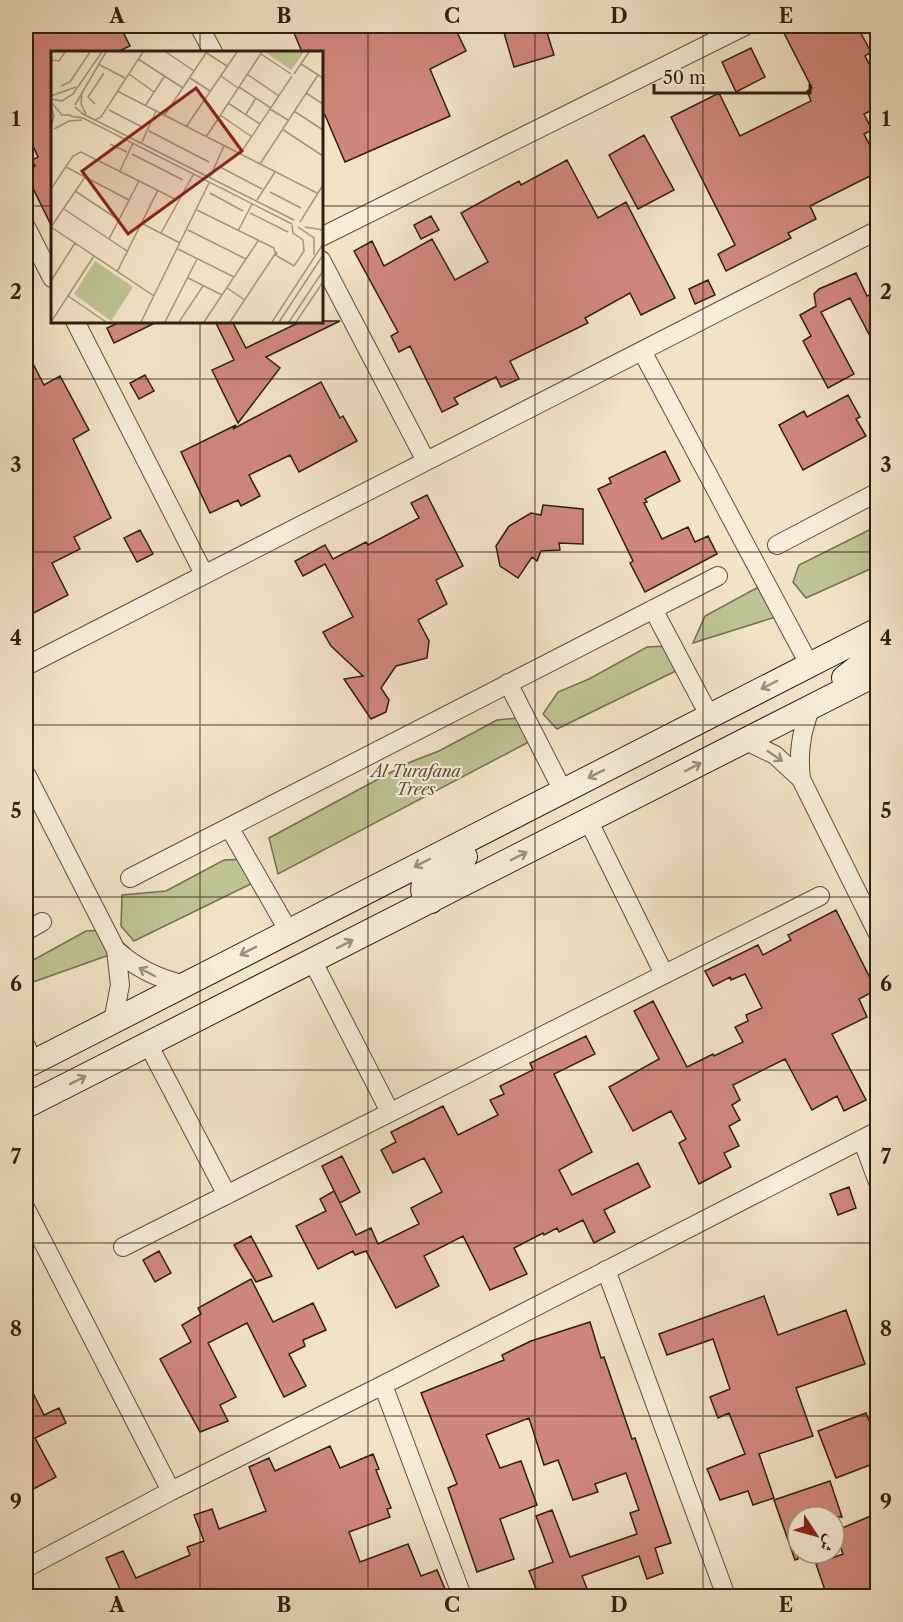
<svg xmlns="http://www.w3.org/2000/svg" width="903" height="1622" viewBox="0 0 903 1622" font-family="'Libre Caslon Text',Amiri,serif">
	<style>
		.green { fill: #bdc393; stroke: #767152; stroke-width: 1.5 }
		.building { fill: #d0877b; stroke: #301f12; stroke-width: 1.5 }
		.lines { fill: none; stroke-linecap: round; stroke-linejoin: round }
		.minor-casing { stroke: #60503f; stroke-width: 20 }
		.secondary-casing { stroke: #301f12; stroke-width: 26 }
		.minor { stroke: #f7edd9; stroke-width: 18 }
		.secondary { stroke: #f7edd9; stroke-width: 24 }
		.oneway { stroke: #9d907f }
		.grid { fill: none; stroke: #301f12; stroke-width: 1.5; stroke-opacity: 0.55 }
		.labels { text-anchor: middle; stroke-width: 4.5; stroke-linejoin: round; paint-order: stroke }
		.park-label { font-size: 16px; font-style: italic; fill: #5a5039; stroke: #f7edd9 }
		.inset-road { fill: none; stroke: #a4957d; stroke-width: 1.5 }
		.view { fill: #8f2418; fill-opacity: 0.15; stroke: #8f2418; stroke-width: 3 }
		.inset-edge { fill: none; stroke: #301f12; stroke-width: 3 }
		.neatline { fill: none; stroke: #301f12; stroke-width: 2 }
		.grid-label { font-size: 20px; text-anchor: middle; font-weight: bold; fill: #301f12 }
	</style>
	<rect width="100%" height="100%" fill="#f2e3c5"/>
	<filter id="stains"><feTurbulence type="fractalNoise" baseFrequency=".00333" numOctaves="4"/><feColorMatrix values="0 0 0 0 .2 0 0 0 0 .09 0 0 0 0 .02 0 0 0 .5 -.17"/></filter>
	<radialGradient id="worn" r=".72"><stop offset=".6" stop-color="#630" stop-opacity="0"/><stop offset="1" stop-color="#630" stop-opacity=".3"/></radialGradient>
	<!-- green -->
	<path class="green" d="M877,526V566L806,598L793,582L799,565Z
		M762,585L785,614L693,643L705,616Z
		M668,646L690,664L557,729L543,714L558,692L589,679L647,647Z
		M518,718L540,736L278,874L269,838L408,763L439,751L497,720Z
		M246,859L267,876L134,941L121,926L122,895L166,891L224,860Z
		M107,930L129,948L33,982L26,974V964L86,931Z"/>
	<!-- building -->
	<path class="building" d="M26,26H120L130,46L117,52H52V227L26,174V171L35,166L32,160L38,157L26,131Z
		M291,26H454L466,51L430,69L450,116L345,162L325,115L321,117V52H302Z
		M502,26H545L554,55L514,67Z
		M800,26H857L871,52L865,56L878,81V107L864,114L872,130L864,134L878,161V172L810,206L816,219L788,233L791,238L726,271L718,254L735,245L671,117L719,93L740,136L811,101L807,91L812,88L784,33Z
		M751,48L765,77L736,92L722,62Z
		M644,135L674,190L638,209L609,155Z
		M567,160L598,218L626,202L675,298L641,315L630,293L585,318L588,323L510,361L519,379L501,387L496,377L454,398L458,404L442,412L410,346L399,352L391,336L398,332L354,251L372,241L384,266L432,239L455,280L488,262L461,213L519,181L521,185Z
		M431,216L439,230L421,239L414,225Z
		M856,273L867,296L871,294L878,307V315L876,316L878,335L871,338L850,298L821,312L854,374L828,388L803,341L811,336L800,315L816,306L814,294L819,289Z
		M708,280L715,295L695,304L689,289Z
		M122,321H159L114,343L107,328Z
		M215,321H232L246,348L302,321H340L266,357L280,368L238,423L212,370L234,360Z
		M26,350L44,385L60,376L89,430L73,439L111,518L74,537L80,549L52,563L68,595L26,617Z
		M145,375L154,391L139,399L130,383Z
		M321,382L340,418L343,416L357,441L299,472L290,455L249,475L260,496L241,506L238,500L210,513L181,452L236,425L233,429Z
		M848,395L860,417L856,419L866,436L803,470L779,425L804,411L807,417Z
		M665,451L680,481L645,499L647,502L644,503L662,539L688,527L695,542L708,536L717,554L645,592L630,563L633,561L598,489L611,483L609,478Z
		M427,495L463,566L436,580L447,604L418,620L429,641L427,658L396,666L381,688L389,700L386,712L371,719L344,679L363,676L331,646L323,632L353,617L325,564L303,576L295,561L325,545L333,559L366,542L368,545L419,518L411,503Z
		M543,505L583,509V544L559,543L560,550L541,551L537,561L532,557L518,578L500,566L496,546L509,526L531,513L541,515Z
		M140,530L153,554L137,562L124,538Z
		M836,910L876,990L859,999L867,1017L832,1034L866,1100L844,1111L837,1096L812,1110L785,1059L733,1085L740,1100L732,1105L740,1120L729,1126L739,1146L724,1153L731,1167L699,1184L679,1143L686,1139L671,1111L633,1131L609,1087L659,1059L634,1011L653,1001L687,1067L713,1054L714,1056L743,1042L735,1027L748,1021L746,1015L762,1008L745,974L731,980L730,977L713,986L705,971L758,945L763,955L791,940L788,935Z
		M586,1036L595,1054L554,1074L592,1152L559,1170L572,1195L638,1163L650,1187L604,1210L615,1232L594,1243L583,1220L559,1232L557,1228L544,1235L543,1233L514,1248L527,1274L490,1290L463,1236L424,1256L439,1286L396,1308L366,1251L355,1255L353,1251L318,1269L296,1226L326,1211L320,1199L334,1191L356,1235L371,1228L378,1244L419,1224L411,1208L442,1192L424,1158L393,1173L381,1150L396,1142L391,1132L443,1106L458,1135L498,1115L490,1100L504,1094L500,1086L533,1070L530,1063Z
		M342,1156L360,1192L340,1203L322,1166Z
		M849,1187L856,1208L838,1215L830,1194Z
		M251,1236L272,1276L256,1282L234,1245Z
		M159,1251L171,1273L155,1282L143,1260Z
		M251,1279L273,1322L313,1303L326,1330L303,1340L305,1346L289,1354L306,1386L284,1397L247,1323L208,1343L236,1397L220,1405L228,1421L200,1432L160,1359L191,1342L182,1325L201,1314L198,1308Z
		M764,1296L778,1335L846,1310L865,1364L796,1388L813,1436L759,1454L774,1498L753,1505L748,1491L720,1500L707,1469L745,1454L729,1413L718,1418L710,1397L730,1389L713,1339L667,1355L659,1334Z
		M590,1322L601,1358L604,1357L632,1439L635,1438L671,1543L655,1548L663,1573L647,1579L639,1556L582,1576L590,1596H539L529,1571L553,1562L536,1516L552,1510L570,1557L637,1534L630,1513L639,1510L626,1473L595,1484L598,1492L573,1500L558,1460L544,1465L529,1418L486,1435L500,1468L521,1461L537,1505L500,1519L514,1559L477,1572L448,1488L457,1484L421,1393L504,1360L502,1355L531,1341Z
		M26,1379L44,1415L59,1408L66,1423L35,1438L56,1477L26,1493Z
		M866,1413L878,1442V1462L836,1478L818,1431Z
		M330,1446L340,1468L373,1454L379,1469L376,1470L391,1508L387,1509L390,1517L349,1532L360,1562L408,1544L421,1576L437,1570L448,1596H123L106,1558L123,1551L136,1578L190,1555L187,1547L204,1541L194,1515L212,1509L219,1529L266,1511L249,1467L269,1458L275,1471Z
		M830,1481L842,1517H798V1559L795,1560L774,1500Z
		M878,1513V1593L869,1596H827L816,1564L843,1554L835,1531Z"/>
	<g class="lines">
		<defs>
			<path id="minor" d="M199,26L213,52
				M26,227L52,278
				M321,237L745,26
				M321,260L426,461
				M75,321L204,574
				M642,351L809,664
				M777,545L878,492
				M653,609L709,715
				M26,666L878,230
				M508,683L563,791
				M744,740L775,755L801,779L878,934
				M26,774L116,950L120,985L113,1021
				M801,779C798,753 801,732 811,707
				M588,820L664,974
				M229,827L288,930
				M130,878L718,576
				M26,931L42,922
				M116,950C136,968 156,978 182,984
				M312,960L390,1112
				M148,1044L227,1195
				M26,1046L33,1062
				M862,1139L878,1182
				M26,1209L171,1491
				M123,1247L820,896
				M606,1270L726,1596
				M383,1385L462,1596
				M26,1568L171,1491L383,1385L878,1131"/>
			<path id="secondary" d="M844,678L867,660L873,652V642L867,636
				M431,901C423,896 422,892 424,883L465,857
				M26,1066L878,630
				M26,1106L878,673"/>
		</defs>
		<!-- minor casing -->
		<use href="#minor" class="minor-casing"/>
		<!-- secondary casing -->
		<use href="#secondary" class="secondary-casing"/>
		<!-- minor -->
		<use href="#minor" class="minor"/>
		<!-- secondary -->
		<use href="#secondary" class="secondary"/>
	</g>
	<!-- one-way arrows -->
	<defs><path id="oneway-shaft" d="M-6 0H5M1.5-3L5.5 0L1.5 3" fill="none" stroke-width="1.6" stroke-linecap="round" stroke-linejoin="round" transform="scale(1.5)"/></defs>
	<g class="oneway">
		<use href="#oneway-shaft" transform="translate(769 685) rotate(153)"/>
		<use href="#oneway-shaft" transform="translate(775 756) rotate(34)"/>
		<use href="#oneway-shaft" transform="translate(693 767) rotate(-27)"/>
		<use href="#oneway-shaft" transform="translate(596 774) rotate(153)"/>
		<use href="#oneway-shaft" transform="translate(519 856) rotate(-27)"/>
		<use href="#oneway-shaft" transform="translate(422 863) rotate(153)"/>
		<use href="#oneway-shaft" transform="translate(345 944) rotate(-27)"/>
		<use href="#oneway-shaft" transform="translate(248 951) rotate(153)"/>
		<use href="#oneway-shaft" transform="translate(147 972) rotate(-152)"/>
		<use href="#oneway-shaft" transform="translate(78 1080) rotate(-27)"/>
	</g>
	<!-- grid -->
	<path class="grid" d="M200,26V52M368,26V1596M535,26V1596M703,26V1596M26,206H52M321,206H878M200,321V1596M26,379H878M26,552H878M26,725H878M26,897H878M26,1070H878M26,1243H878M26,1416H878"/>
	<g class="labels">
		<!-- park labels -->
		<g class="park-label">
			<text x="416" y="777">Al Turafana<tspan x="416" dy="18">Trees</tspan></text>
		</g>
	</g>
	<!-- overview -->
	<g transform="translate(51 51)">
		<rect width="272" height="272" fill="#f2e3c5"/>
		<path d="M214,1H253L240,19ZM44,210L82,236L60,270L23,243Z" fill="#bdc393"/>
		<path class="inset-road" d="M115,1L143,20M154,1L176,15M210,3L240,23M87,8L132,37M0,9L8,10L14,1M47,13L74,27M250,13L272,27M78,23L103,41M196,23L228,45M243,23L258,1M170,25L187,37M139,27L159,40M10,35L19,31L39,1M188,36L220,57M31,40L30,53L35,63M66,40L266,142M255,42L272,53M0,45L25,36M0,48L11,50L22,43L51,1M0,51L11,64H20M177,52L209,73M44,53L37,46L53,22M24,54L55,1M0,55L3,65L0,75M94,55L113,26M24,56L32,63L243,169M219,58L237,69M58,59L93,77M243,60L272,79M195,63L205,47M169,64L201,86M19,65L32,67L241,173M113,65L155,2M44,69L50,66L92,1M135,76L186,1M3,78L18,70L31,69M231,78L272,105M98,80L158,111M155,86L211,1M91,91L105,60M59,93L76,101M81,103L132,129M189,103L241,25M209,113L267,24M15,116L78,149M169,116L211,138M69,120L82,92M159,126L173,95M0,138L22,105L30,101L126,149M24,140L68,169M219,141L250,157M159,142L192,160M206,149L224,121M13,158L76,200M146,159L223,197L225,205L226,201M199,162L237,181M249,171L272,134M90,172L129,192M0,176L103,245M0,176L34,126M247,176L263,187V204M254,176L272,179M137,179L195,208M187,180L201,153M110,182L142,124M58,188L88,130M127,198L183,226M226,205L243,215L253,200L252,189L242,182L241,174M66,221L107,139M137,227L171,244M0,230L24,192M176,237L194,249M17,245L55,271M0,271L43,205M90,271L158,132M114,271L146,208M128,271L152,235M153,271L207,190M179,271L224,203M221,271L272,193M228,271L272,204M238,271L272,220M245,271L272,231"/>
		<path class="view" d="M145,37L191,100L77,183L31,120Z"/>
		<rect width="272" height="272" class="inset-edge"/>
	</g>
	<!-- margin -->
	<rect width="903" height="1622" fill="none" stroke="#f2e3c5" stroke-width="66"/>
	<!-- north arrow -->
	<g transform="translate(816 1535) rotate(126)"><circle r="28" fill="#f7edd9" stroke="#a79b89" stroke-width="1.5"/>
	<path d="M0-4.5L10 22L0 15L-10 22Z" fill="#8f2418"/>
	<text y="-9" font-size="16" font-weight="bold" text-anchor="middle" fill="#301f12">ش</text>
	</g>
	<!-- scale -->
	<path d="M654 84v9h156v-9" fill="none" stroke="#301f12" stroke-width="3"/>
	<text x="663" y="84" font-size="18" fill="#301f12" stroke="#f7edd9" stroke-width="4.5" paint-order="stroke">50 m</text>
	<rect x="33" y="33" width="837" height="1556" class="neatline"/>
	<g class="grid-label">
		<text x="117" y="23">A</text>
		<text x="284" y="23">B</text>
		<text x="452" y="23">C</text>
		<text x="619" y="23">D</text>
		<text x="786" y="23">E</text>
		<text x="16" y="126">1</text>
		<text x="886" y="126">1</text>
		<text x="16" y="299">2</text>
		<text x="886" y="299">2</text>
		<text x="16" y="472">3</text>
		<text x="886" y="472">3</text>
		<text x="16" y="645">4</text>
		<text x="886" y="645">4</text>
		<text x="16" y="818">5</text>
		<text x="886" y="818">5</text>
		<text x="16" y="991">6</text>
		<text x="886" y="991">6</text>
		<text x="16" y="1164">7</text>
		<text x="886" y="1164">7</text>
		<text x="16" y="1336">8</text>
		<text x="886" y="1336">8</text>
		<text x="16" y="1509">9</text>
		<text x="886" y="1509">9</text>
		<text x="117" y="1612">A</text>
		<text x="284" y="1612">B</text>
		<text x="452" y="1612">C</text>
		<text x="619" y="1612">D</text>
		<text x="786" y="1612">E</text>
	</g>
	<rect width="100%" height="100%" filter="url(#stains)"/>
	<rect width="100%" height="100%" fill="url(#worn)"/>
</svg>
